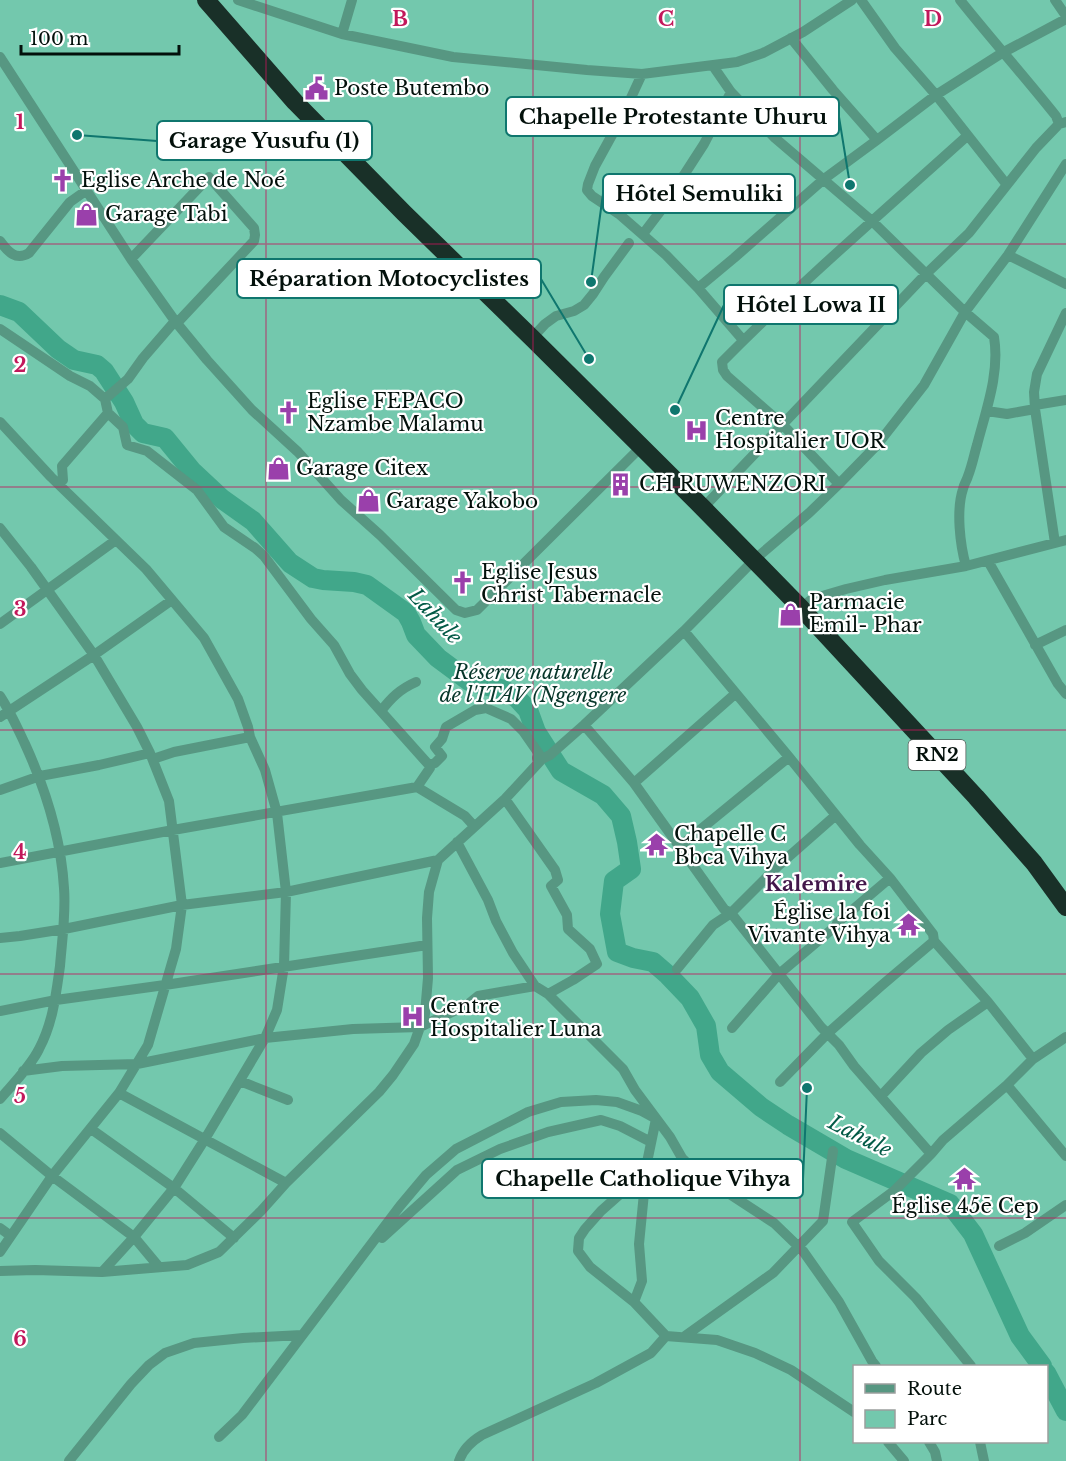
<svg xmlns="http://www.w3.org/2000/svg" width="1066" height="1461" viewBox="0 0 1066 1461" font-family="'Libre Baskerville',serif">
	<style>
		.green { fill: #73c8ad; fill-rule: evenodd }
		.lines { fill: none; stroke-linecap: round; stroke-linejoin: round }
		.river { stroke: #41a78a; stroke-width: 20 }
		.street { stroke: #579782; stroke-width: 10 }
		.highway { stroke: #193028; stroke-width: 18 }
		.grid { fill: none; stroke: #c2185b; stroke-width: 1.5; stroke-opacity: 0.55 }
		.labels { text-anchor: middle; stroke-width: 4.5; stroke-linejoin: round; paint-order: stroke }
		.shield { fill: #fff; stroke: #4f5854; stroke-width: 1.5 }
		.shield-label { font-size: 18px; font-weight: bold; fill: #03100b }
		.poi-label { font-size: 20px; fill: #03100b; stroke: #fff; text-anchor: start }
		.park-label { font-size: 20px; font-style: italic; fill: #063529; stroke: #fff }
		.water-label { font-size: 21px; font-style: italic; fill: #035a46; stroke: #fff }
		.neighbourhood-label { font-size: 21px; font-weight: bold; fill: #42174a; stroke: #fff }
		.grid-label { font-size: 20px; text-anchor: middle; font-weight: bold; fill: #c2185b; stroke: #fff; stroke-width: 4.5; stroke-linejoin: round; paint-order: stroke }
		.leader { fill: none; stroke: #0f766e; stroke-width: 2 }
		.callout-dot { fill: #0f766e; stroke: #fff; stroke-width: 2 }
		.callout { fill: #fff; stroke: #0f766e; stroke-width: 2 }
		.callout-label { font-size: 21px; text-anchor: middle; font-weight: bold; fill: #03100b }
	</style>
	<rect width="100%" height="100%" fill="#c2ebdc"/>
	<!-- green -->
	<path class="green" d="M0,0H1066V1461H0ZM854,1366H1046V1442H854Z"/>
	<g class="lines">
		<!-- river -->
		<path class="river" d="M0,305L19,312L58,349L74,360L97,365L104,371L124,402L134,424L143,433L165,438L192,471L222,499L253,521L290,563L313,578L323,580L354,582L367,585L406,613L411,622L416,635L438,658L469,681L504,690L517,698L528,710L536,732L561,771L603,795L621,816L627,842L631,869L614,881L610,914L617,952L633,958L653,962L668,975L690,998L706,1026L710,1055L720,1072L761,1107L788,1125L846,1159L950,1204L973,1234L1020,1336L1042,1366
			M1046,1373L1066,1411"/>
		<!-- street -->
		<path class="street" d="M238,0L342,34L453,57L587,70L642,74L737,62L763,53L803,32L852,0
			M861,0L895,48L936,95L1007,185
			M960,0C991,39 1025,77 1056,116L1059,124L1066,122
			M1055,0L1066,16
			M342,34L352,0
			M791,38L833,90L877,140
			M0,57L131,259L175,321L207,360L252,410L298,452L341,500L380,535L456,610L465,613L477,610L642,446
			M713,66L731,92L775,138L872,221L965,312L994,337C1000,373 986,410 977,445C974,455 972,466 968,476C967,480 964,484 963,489C956,510 960,545 966,566
			M642,74L623,115L595,166L588,184L587,190L592,196L619,214L666,255L698,288L743,340
			M643,234L662,209L704,144L731,92
			M0,241C8,252 16,261 29,253L70,202L87,190
			M1008,255L1066,284
			M131,259L209,177L254,228L255,235L254,241L177,323
			M698,288L734,258L824,179L877,140L936,95L1002,53L1066,19
			M0,329L70,376L90,386L105,399L108,413L123,427L127,445L147,451L197,490L224,527L255,548L264,556L311,619L334,645L350,674L362,690L429,765
			M532,338L545,324L556,316L574,311L584,305L593,294L604,277L629,243
			M105,399L128,379L143,358L175,321
			M1035,405L1066,400
			M987,411L1007,414L1035,409
			M0,422L51,477L146,569L204,638L238,699L248,727L250,737L265,770L277,813L286,892L284,966L277,1010L265,1038L205,1139L174,1188L134,1237L102,1272
			M59,484L63,480L62,466L108,413
			M839,484L783,425L727,376L723,370L722,362C800,283 885,210 967,136
			M703,508L926,274L969,233L1036,148L1059,124
			M0,528L31,567L94,655L137,727L150,753L169,801L182,905L176,949L148,1045L119,1093L52,1176L0,1252
			M1055,543L1035,409L1034,392L1037,374L1066,313
			M988,561L1058,684L1066,694
			M801,608L812,599L846,589L885,580L966,566L1066,540
			M0,624L116,540
			M684,631L789,757L860,845L890,878L933,934L934,941L988,1002L1033,1059
			M1035,645L1066,630
			M0,696C10,711 17,727 25,744C46,790 61,838 64,888C66,914 62,940 60,966C56,994 53,1023 39,1049C31,1066 12,1085 0,1099
			M381,711C391,698 400,689 416,682
			M0,717L94,655L172,600
			M584,725L634,783L724,909L731,913L821,1027L839,1045L854,1066L931,1154L943,1140L1007,1085L1033,1059L1066,1037
			M153,759L174,752L250,737
			M634,783L735,694
			M417,787L430,768L429,765L435,763L442,756L435,747L442,739L446,727L475,710L486,708L511,719L523,731L539,754L537,758L539,762
			M0,790L40,776L99,765L150,753
			M505,799L555,870L558,880L551,886L567,915L568,929L590,949L597,964L573,980L548,994
			M457,842L488,900L496,921L513,953L535,986L548,994L623,1069L635,1090L670,1137L682,1158L696,1172L774,1223L803,1251L839,1302L872,1361L876,1366
			M679,847L789,757
			M0,863L173,830L417,787L465,816L474,826
			M0,938L20,936L64,929L182,905L286,892L438,860
			M677,969L713,925L731,913L778,866L836,815
			M0,1011L56,1000L165,985L427,945
			M424,1025L428,978L427,918L429,892L438,860L505,799L542,759L550,755L584,725L684,631L754,560L809,513L839,484L877,445L924,385L965,312L1008,255L1066,164
			M732,1028L779,974L837,925V923L890,878
			M23,1071L62,1066L137,1064L265,1038L353,1029L420,1027L467,1005L478,996L535,986
			M240,1081L288,1100
			M780,1082L828,1033L881,986L934,941
			M1007,1085L1066,1156
			M119,1093L286,1183
			M881,1096L921,1053L948,1030L988,1002
			M91,1129L174,1188L234,1238
			M0,1133L52,1176L134,1237L159,1267
			M931,1154L894,1191L852,1222L879,1261L916,1298L971,1366
			M645,1172L656,1119
			M0,1228L11,1236
			M382,1238L457,1170L500,1149L548,1132L601,1120L620,1126L651,1142
			M999,1246L1025,1233L1066,1205
			M0,1271L35,1270L102,1272L187,1265L219,1252L261,1211L286,1183L379,1092L393,1075L414,1044L420,1027
			M634,1302L642,1281L639,1244L645,1183L641,1176
			M666,1336L634,1302L590,1267L578,1251L579,1238L585,1229L601,1211L645,1172L660,1167L696,1172
			M685,1336L773,1273L823,1221L833,1151
			M219,1437L242,1415L400,1206L426,1175L456,1149L528,1112L561,1102L596,1100L617,1102L642,1111L653,1117
			M888,1442L904,1461
			M929,1442L935,1452L937,1461
			M980,1442L984,1461
			M69,1461L131,1384L149,1365L165,1353L194,1343L243,1338L302,1335
			M459,1461C463,1449 472,1441 482,1435L596,1383L651,1353L666,1336L717,1340L755,1353L791,1370L854,1412"/>
		<!-- highway -->
		<path class="highway" d="M206,0L295,102L404,213L532,338L703,508L801,608L976,797L1034,863L1066,907"/>
	</g>
	<!-- grid -->
	<path class="grid" d="M266,0V1461M533,0V1461M800,0V1461M0,244H1066M0,487H1066M0,730H1066M0,974H1066M0,1218H1066"/>
	<!-- icons -->
	<defs>
		<symbol id="civic-bare" viewBox="-9 -9 18 18"><path d="M-.6-6.5H3V-4.5H.6V-3L4-1V1h2V6H-6V1h2V-1L-.6-3ZM-1.2 2.5V6h2.4V2.5Z" fill="#9a40ab" stroke="#fff" stroke-width="2.5" paint-order="stroke"/></symbol>
		<symbol id="church-bare" viewBox="-9 -9 18 18"><path d="M-1.2-6h2.4v3.5h3.3v2.4h-3.3V6h-2.4V-.1h-3.3v-2.4h3.3Z" fill="#9a40ab" stroke="#fff" stroke-width="2.5" paint-order="stroke"/></symbol>
		<symbol id="shop-bare" viewBox="-9 -9 18 18"><path d="M-5-2.5h2.3a2.7 3.5 0 0 1 5.4 0H5L5.5 6h-11ZM-1.5-2.5h3a1.5 2.3 0 0 0-3 0Z" fill="#9a40ab" stroke="#fff" stroke-width="2.5" paint-order="stroke"/></symbol>
		<symbol id="hospital-bare" viewBox="-9 -9 18 18"><path d="M-5-5h3v3.5h4V-5h3V5h-3V1.5h-4V5h-3Z" fill="#9a40ab" stroke="#fff" stroke-width="2.5" paint-order="stroke"/></symbol>
		<symbol id="building-bare" viewBox="-9 -9 18 18"><path d="M-4-6H4V6H1V3H-1V6H-4ZM-2.5-4.3h1.7v1.8h-1.7ZM.8-4.3h1.7v1.8H.8ZM-2.5-1h1.7V.8h-1.7ZM.8-1h1.7V.8H.8Z" fill="#9a40ab" stroke="#fff" stroke-width="2.5" paint-order="stroke"/></symbol>
		<symbol id="temple-bare" viewBox="-9 -9 18 18"><path d="M0-6L5-2H3V0L6.5 2.5H4V6H1.5V3h-3V6H-4V2.5H-6.5L-3 0V-2H-5Z" fill="#9a40ab" stroke="#fff" stroke-width="2.5" paint-order="stroke"/></symbol>
	</defs>
	<g fill-rule="evenodd">
		<use href="#civic-bare" x="300" y="72" width="33" height="33"/>
		<use href="#church-bare" x="46" y="164" width="33" height="33"/>
		<use href="#shop-bare" x="70" y="198" width="33" height="33"/>
		<use href="#church-bare" x="272" y="396" width="33" height="33"/>
		<use href="#hospital-bare" x="680" y="414" width="33" height="33"/>
		<use href="#shop-bare" x="262" y="452" width="33" height="33"/>
		<use href="#building-bare" x="604" y="468" width="33" height="33"/>
		<use href="#shop-bare" x="352" y="484" width="33" height="33"/>
		<use href="#church-bare" x="446" y="566" width="33" height="33"/>
		<use href="#shop-bare" x="774" y="598" width="33" height="33"/>
		<use href="#temple-bare" x="640" y="828" width="33" height="33"/>
		<use href="#temple-bare" x="892" y="908" width="33" height="33"/>
		<use href="#hospital-bare" x="396" y="1000" width="33" height="33"/>
		<use href="#temple-bare" x="948" y="1162" width="33" height="33"/>
	</g>
	<g class="labels">
		<!-- shield labels -->
		<rect class="shield" x="908.5" y="740" width="57" height="30" rx="4.5"/>
		<g class="shield-label">
			<text x="937" y="761">RN2</text>
		</g>
		<!-- poi labels -->
		<g class="poi-label">
			<text x="334" y="95">Poste Butembo</text>
			<text x="81" y="187">Eglise Arche de Noé</text>
			<text x="105" y="221">Garage Tabi</text>
			<text x="307" y="408">Eglise FEPACO<tspan x="307" dy="23">Nzambe Malamu</tspan></text>
			<text x="715" y="425">Centre<tspan x="715" dy="23">Hospitalier UOR</tspan></text>
			<text x="296" y="475">Garage Citex</text>
			<text x="639" y="491">CH RUWENZORI</text>
			<text x="386" y="508">Garage Yakobo</text>
			<text x="481" y="579">Eglise Jesus<tspan x="481" dy="23">Christ Tabernacle</tspan></text>
			<text x="809" y="609">Parmacie<tspan x="809" dy="23">Emil- Phar</tspan></text>
			<text x="674" y="841">Chapelle C<tspan x="674" dy="23">Bbca Vihya</tspan></text>
			<text x="890" y="919" text-anchor="end">Église la foi<tspan x="890" dy="23">Vivante Vihya</tspan></text>
			<text x="430" y="1013">Centre<tspan x="430" dy="23">Hospitalier Luna</tspan></text>
			<text x="965" y="1213" text-anchor="middle">Église 45ē Cep</text>
		</g>
		<!-- park labels -->
		<g class="park-label">
			<text x="533" y="679">Réserve naturelle<tspan x="533" dy="23">de l'ITAV (Ngengere</tspan></text>
		</g>
		<!-- water labels -->
		<g class="water-label">
			<text transform="translate(435 616) rotate(47)" y="7">Lahule</text>
			<text transform="translate(860 1136) rotate(27)" y="7">Lahule</text>
		</g>
		<!-- neighbourhood labels -->
		<g class="neighbourhood-label">
			<text x="816" y="891">Kalemire</text>
		</g>
	</g>
	<g class="grid-label">
		<text x="400" y="26">B</text>
		<text x="666" y="26">C</text>
		<text x="933" y="26">D</text>
		<text x="20" y="129">1</text>
		<text x="20" y="372">2</text>
		<text x="20" y="616">3</text>
		<text x="20" y="859">4</text>
		<text x="20" y="1103">5</text>
		<text x="20" y="1346">6</text>
	</g>
	<!-- callouts -->
	<path class="leader" d="M850 185L839 117M77 135L157 141M591 282L603 194M589 359L541 279M675 410L724 305M807 1088L803 1179"/>
	<g class="callout-dot">
		<circle cx="850" cy="185" r="6"/>
		<circle cx="77" cy="135" r="6"/>
		<circle cx="591" cy="282" r="6"/>
		<circle cx="589" cy="359" r="6"/>
		<circle cx="675" cy="410" r="6"/>
		<circle cx="807" cy="1088" r="6"/>
	</g>
	<g class="callout">
		<rect x="506" y="97" width="333" height="39" rx="6"/>
		<rect x="157" y="121" width="215" height="39" rx="6"/>
		<rect x="603" y="174" width="192" height="39" rx="6"/>
		<rect x="237" y="259" width="304" height="39" rx="6"/>
		<rect x="724" y="285" width="174" height="39" rx="6"/>
		<rect x="482" y="1159" width="321" height="39" rx="6"/>
	</g>
	<g class="callout-label">
		<text x="673" y="124">Chapelle Protestante Uhuru</text>
		<text x="264" y="148">Garage Yusufu (1)</text>
		<text x="699" y="201">Hôtel Semuliki</text>
		<text x="389" y="286">Réparation Motocyclistes</text>
		<text x="811" y="312">Hôtel Lowa II</text>
		<text x="643" y="1186">Chapelle Catholique Vihya</text>
	</g>
	<!-- legend -->
	<rect x="853" y="1365" width="195" height="78" fill="#ffffff" stroke="#9a9f9d" stroke-width="1.5"/>
	<rect x="865" y="1384" width="30" height="9" fill="#579782" stroke="#9a9f9d" stroke-width="1.5"/>
	<text x="907" y="1395" font-size="18" fill="#03100b">Route</text>
	<rect x="865" y="1410" width="30" height="18" fill="#73c8ad" stroke="#9a9f9d" stroke-width="1.5"/>
	<text x="907" y="1425" font-size="18" fill="#03100b">Parc</text>
	<!-- scale -->
	<path d="M21 45v9h158v-9" fill="none" stroke="#03100b" stroke-width="3"/>
	<text x="30" y="45" font-size="18" fill="#03100b" stroke="#ffffff" stroke-width="4.5" paint-order="stroke">100 m</text>
</svg>
